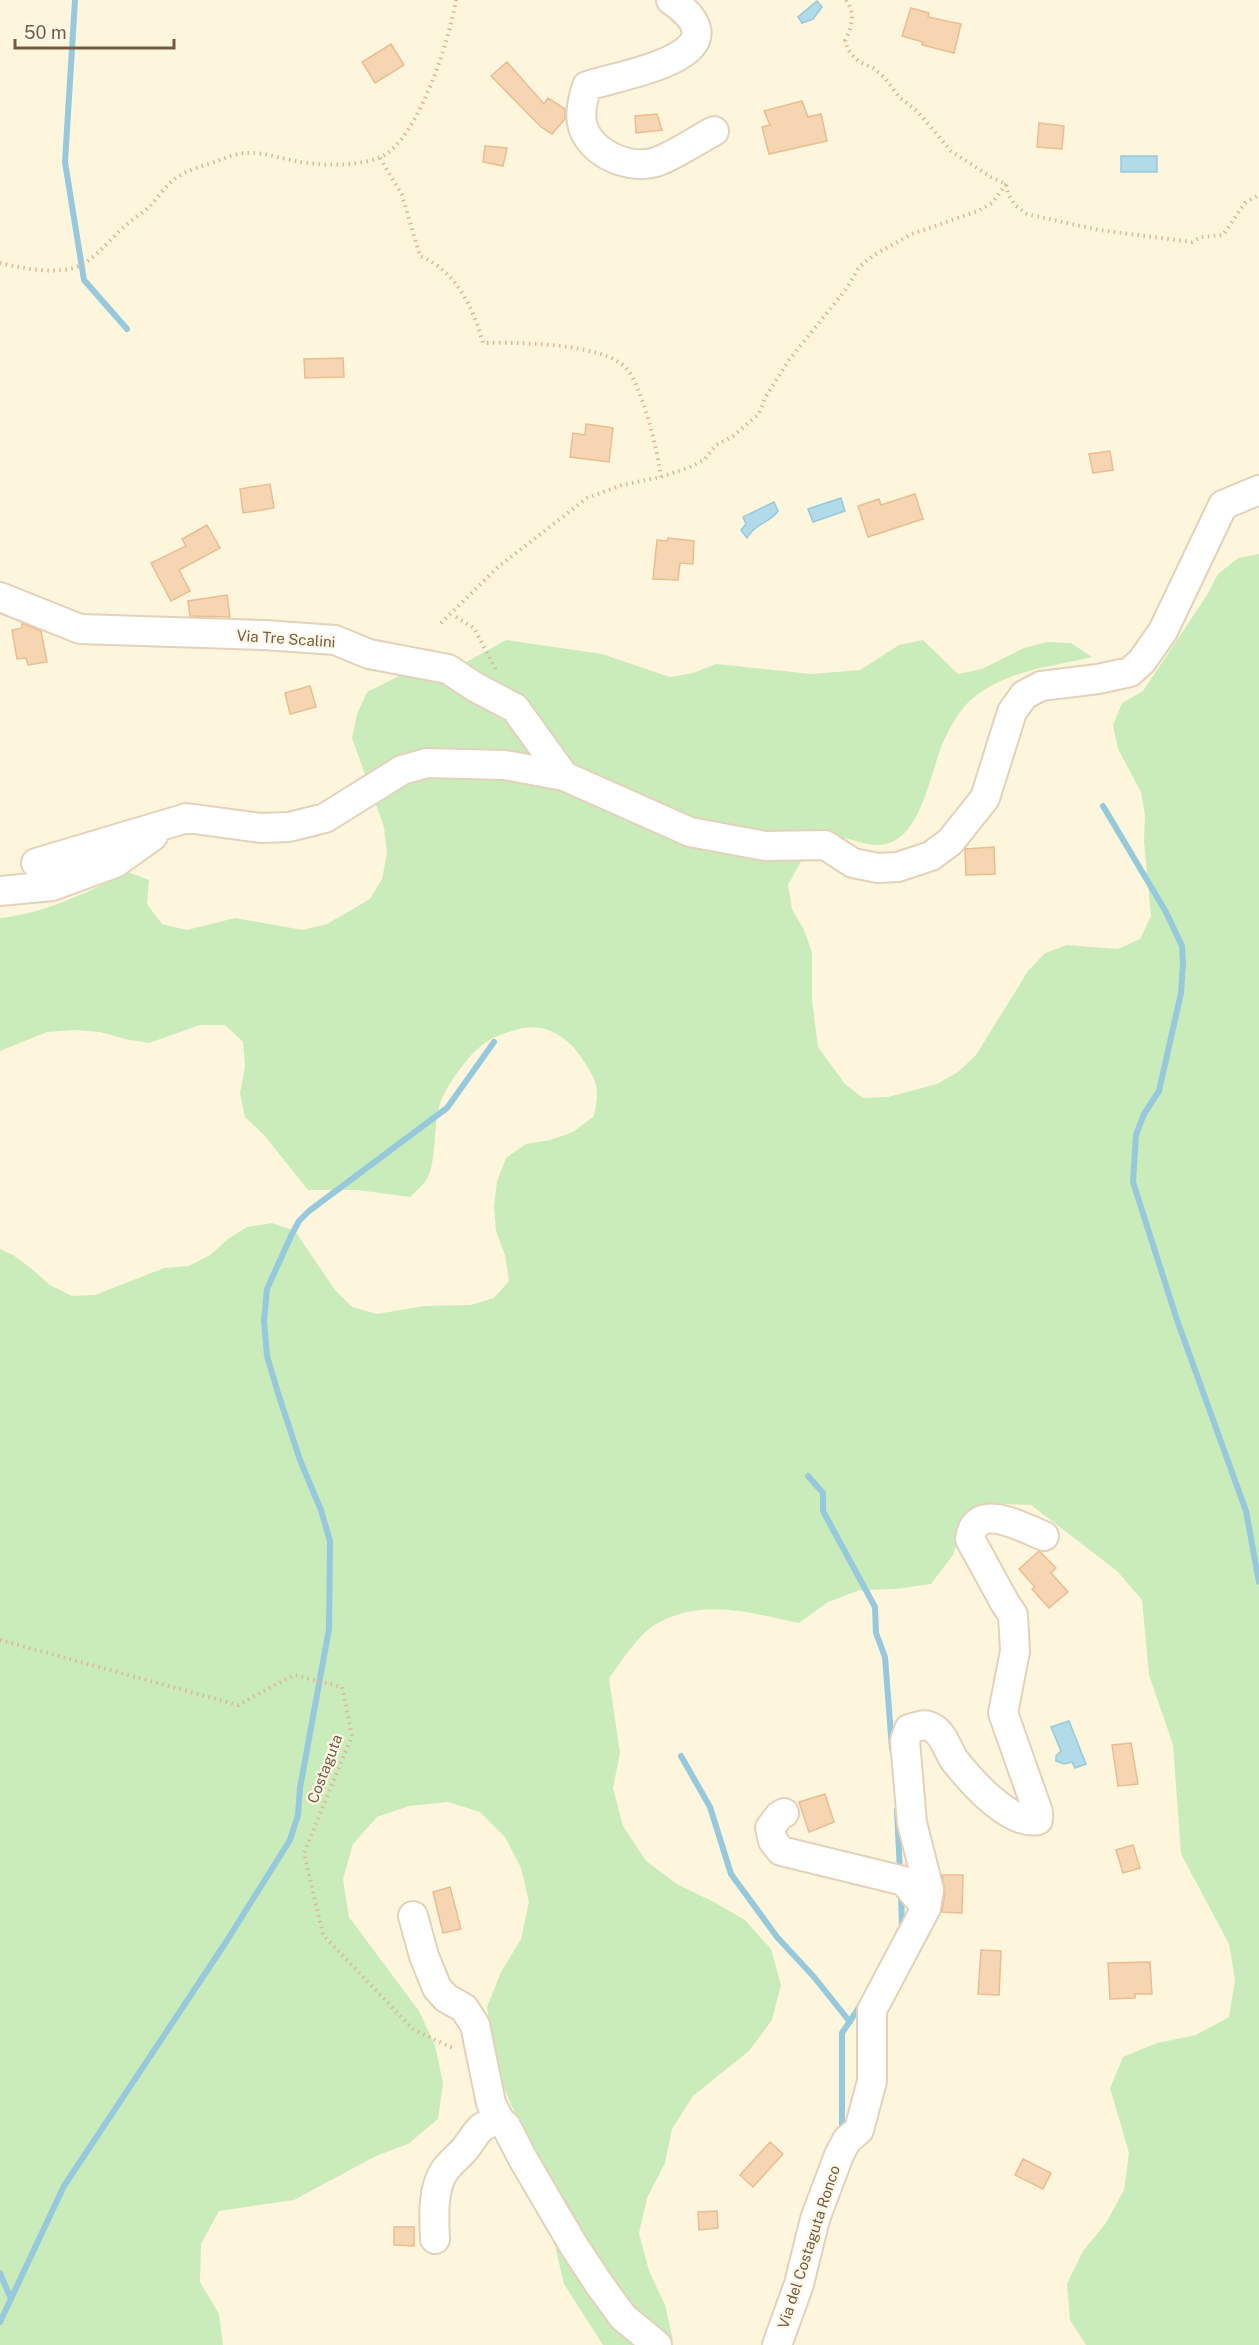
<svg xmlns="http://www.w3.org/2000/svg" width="1259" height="2345" viewBox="0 0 1259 2345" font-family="'Public Sans',sans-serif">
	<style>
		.green { fill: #caecbb }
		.water { fill: #b1dbe9; stroke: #96c9dc; stroke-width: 1.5 }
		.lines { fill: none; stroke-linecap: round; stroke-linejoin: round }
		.stream { stroke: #96c9dc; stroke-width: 6 }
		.building { fill: #f6d5b2; stroke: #eabd91; stroke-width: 1.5 }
		.minor-casing { stroke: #e3d1b9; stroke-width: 32 }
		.path { stroke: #dbb896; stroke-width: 4; stroke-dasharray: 1.5 4.5; stroke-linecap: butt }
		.minor { stroke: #fff; stroke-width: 28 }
		.labels { text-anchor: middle; stroke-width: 4.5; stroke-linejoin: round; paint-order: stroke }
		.street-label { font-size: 15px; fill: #765b44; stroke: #fff8e6 }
	</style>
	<rect width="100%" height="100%" fill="#fef5dd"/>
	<!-- green -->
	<path class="green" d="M1259,554V2345H1086L1070,2320L1067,2284L1083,2251L1106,2223L1124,2190L1129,2153L1110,2088L1123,2057L1157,2043L1196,2035L1229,2017L1235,1980L1229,1944L1181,1854L1173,1745L1149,1675L1142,1600L1117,1571L1031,1505L997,1504L965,1520L953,1555L931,1584L896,1589L860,1590L828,1602L799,1623C751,1613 704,1598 658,1623C639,1633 622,1661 609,1678L620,1753L613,1788L623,1826L646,1861L677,1884L714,1902L745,1920L771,1949L781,1985L772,2020L749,2051L693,2096L672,2129L665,2163L647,2198L639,2233L649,2271L665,2305L673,2340L662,2345H603L564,2284L556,2250L553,2214L537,2180L515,2113L501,2081L491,2043L487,2007L501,1972L521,1939L529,1902L521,1868L505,1837L480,1812L448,1802L409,1806L377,1817L353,1844L343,1879L349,1917L419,2011L435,2045L443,2083L438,2119L408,2144L376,2156L294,2200L219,2211L201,2244L200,2282L219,2314L223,2345H0V1249L13,1255L32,1269L50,1285L72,1296L95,1295L164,1268L189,1266L210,1255L228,1239L247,1227L272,1223L295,1231L335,1290L352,1307L377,1314L424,1306L471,1305L494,1298L509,1281L505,1255L496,1231L494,1207L497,1181L506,1158L526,1144L550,1140L573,1132L594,1116C600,1088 598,1082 581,1057C568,1037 544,1022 519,1029C507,1032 492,1037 482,1045C467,1057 446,1086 440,1104C433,1125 437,1157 428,1177C425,1184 416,1191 410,1197L358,1190H308L264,1135L245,1117L240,1093L245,1067L243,1042L225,1025H200L149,1043L125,1039L100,1032L74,1030L47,1032L0,1051V918C46,913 86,893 128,872L149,880L147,904L162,924L187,930L235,918L303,930L327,924L370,899L382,879L387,853L384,827L352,738L357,714L367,692L415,668L463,664L506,640L602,654L670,677L693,673L716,664L811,674L860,670L899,645L923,640L958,674L982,669L1024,648L1047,642L1071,643L1092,657C1050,667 1007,670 972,699C960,709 951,726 944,740C931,769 922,836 886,844C869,848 853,838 837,837C829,836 822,838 814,838L788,885L792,909L804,930L812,952V1000L818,1047L845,1084L863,1098L888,1097L937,1084L958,1072L976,1055L1028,971L1045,953L1067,945L1118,949L1140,939L1151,916L1144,841L1145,816L1141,792L1118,749L1113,725L1122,703L1143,691L1207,595L1218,574L1238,558Z"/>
	<!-- water -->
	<path class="water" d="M817,1L822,7L813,19L802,23L798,17Z
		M1121,156H1157V172H1121Z
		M841,498L845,511L813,522L808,509Z
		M774,502L778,511C769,524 756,522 747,538L741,530L746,524L743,517Z
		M1069,1721L1086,1764L1075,1768L1072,1762L1064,1764L1056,1761V1756L1061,1751L1051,1727Z"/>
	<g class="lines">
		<!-- stream -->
		<path class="stream" d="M75,0L65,162L84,280L127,329
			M1103,806L1166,912L1182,946L1183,963L1181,993L1159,1091L1144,1114L1136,1135L1133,1182L1177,1320L1246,1511L1259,1582
			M808,1476L823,1493V1511L875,1607L876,1633L885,1657L892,1749
			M681,1756L710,1807L731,1874L777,1937L814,1977L850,2022
			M897,1810L900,1872
			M901,1894L902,1929
			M842,2134V2033L862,2003
			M0,2273L11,2299
			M0,2322L64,2186L226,1942L290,1840L298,1815L300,1788L329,1629L330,1541L321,1510L300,1460L278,1393L267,1356L264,1321L267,1289L291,1236L299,1221L309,1211L447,1108L494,1042"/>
	</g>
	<!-- building -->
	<path class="building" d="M911,8L929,13L928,17L961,24L954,53L922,45L923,42L902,36Z
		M391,44L404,65L375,83L362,62Z
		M507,62L544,104L548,98L565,109V119L552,134L541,127L491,76Z
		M802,101L808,117L821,114L827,141L769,154L762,127L770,125L764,111Z
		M657,114L662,130L636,133L635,116Z
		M1039,123L1064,126L1062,149L1037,147Z
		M485,146L507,148L503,166L483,162Z
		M343,358L344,377L305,378L304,359Z
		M586,424L613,428L609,462L570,457L573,433L585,435Z
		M1110,451L1113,470L1093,473L1089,454Z
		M270,484L274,508L243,513L240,489Z
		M915,494L923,519L868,537L858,506L879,499L881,505Z
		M207,525L220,548L179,570L190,591L171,601L151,563L186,546L182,539Z
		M668,538L694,541L693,564L680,563L678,580L653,579L657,540L667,541Z
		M227,595L230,617L190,616L188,601Z
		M22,623L41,631L47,662L28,665L26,658L17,659L12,630L22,628Z
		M310,686L316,707L290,714L285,693Z
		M994,847L995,874L966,875L965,849Z
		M1039,1551L1056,1568L1051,1573L1068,1592L1049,1608L1032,1589L1035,1587L1019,1569Z
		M1131,1743L1138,1784L1118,1786L1112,1745Z
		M825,1794L834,1822L809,1832L799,1802Z
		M1133,1845L1140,1868L1123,1873L1116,1850Z
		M942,1875H963L962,1913L942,1912L945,1892Z
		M450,1887L461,1929L443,1933L433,1892Z
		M981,1950L1001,1951L999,1995L978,1994Z
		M1150,1962L1152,1994H1135V1998L1110,1999L1108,1963Z
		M770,2142L783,2154L753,2187L740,2175Z
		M1023,2159L1051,2173L1043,2189L1015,2175Z
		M717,2211L718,2228L699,2230L698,2212Z
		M394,2227H414V2246L394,2245Z"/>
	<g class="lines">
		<defs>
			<path id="minor" d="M671,0C750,55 624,74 587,86C583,98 579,115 583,127C592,155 631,170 656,162C676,155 695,141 714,131
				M0,597L80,629L264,635L335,640L369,654L448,669L475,687L515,708L564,776
				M36,863L187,818L261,828L289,827L325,818L402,770L427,763L505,765L564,776L690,832L765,846L825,845L853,863L878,868L898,867L931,856L950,842L985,798L1012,712L1024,695L1041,686L1098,679L1130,672L1142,661L1163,631L1223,505L1259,490
				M0,891L52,886L115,863L153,836
				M784,1813L779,1816L770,1828L773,1841L781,1851L904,1881L926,1908
				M413,1916L424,1956L437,1988L446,1998L464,2008L475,2025L491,2103L500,2121
				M435,2239C434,2218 432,2188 445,2170C451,2162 459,2156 465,2149C478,2132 478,2124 500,2121L506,2126L523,2159L574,2246L599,2284L623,2317L657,2345
				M777,2345L799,2284L815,2219L839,2155L847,2140L859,2130L872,2081V2010L926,1908L929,1890L912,1823L905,1741L909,1729C917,1727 924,1723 931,1727C943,1732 948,1751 955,1761C971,1781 1010,1826 1038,1820V1812L1003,1713L1015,1651L1013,1615L1005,1603L970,1539C975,1500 1021,1527 1044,1536"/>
		</defs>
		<!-- minor casing -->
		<use href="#minor" class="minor-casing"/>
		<!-- path -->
		<path class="path" d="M846,0C856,15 852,26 845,41L848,50L858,61L873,68L885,78L899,97L917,111L951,151L991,177L1006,184L1008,194L1015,205L1027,214L1099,230L1192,242L1201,237L1223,235L1245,203L1259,195
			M380,158L402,195L420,256C456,271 473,307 483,343C515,342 603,343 626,368C642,385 658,452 661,477
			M0,263C21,268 60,276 81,265C98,256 110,239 125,226C132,219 142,214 150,206C157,199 163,189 171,182C184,170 204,166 220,160C228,157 238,153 246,153C263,152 279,158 296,161C320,166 368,168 389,152C422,125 449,41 456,0
			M456,617L474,628L496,670
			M441,623L498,567L587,498L622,485L661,477L690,467L704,460L716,445L732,437L759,414L765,398L789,360L847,288L859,267L874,255L912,234L978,211L992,203L1006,184
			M0,1640L238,1705L294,1675L342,1687L352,1736L304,1853L323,1935L414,2030L455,2049"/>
		<!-- minor -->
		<use href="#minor" class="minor"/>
	</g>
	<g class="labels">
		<!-- street labels -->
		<g class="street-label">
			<text transform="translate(286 639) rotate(4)" y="5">Via Tre Scalini</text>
			<text transform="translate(325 1769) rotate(-69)" y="5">Costaguta</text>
			<text transform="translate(809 2247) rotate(-72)" y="5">Via del Costaguta Ronco</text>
		</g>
	</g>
	<!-- scale -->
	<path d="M15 39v9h159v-9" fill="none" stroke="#765b44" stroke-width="3"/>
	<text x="24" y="39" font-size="18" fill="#765b44" stroke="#fff8e6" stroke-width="4.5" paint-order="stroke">50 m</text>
</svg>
